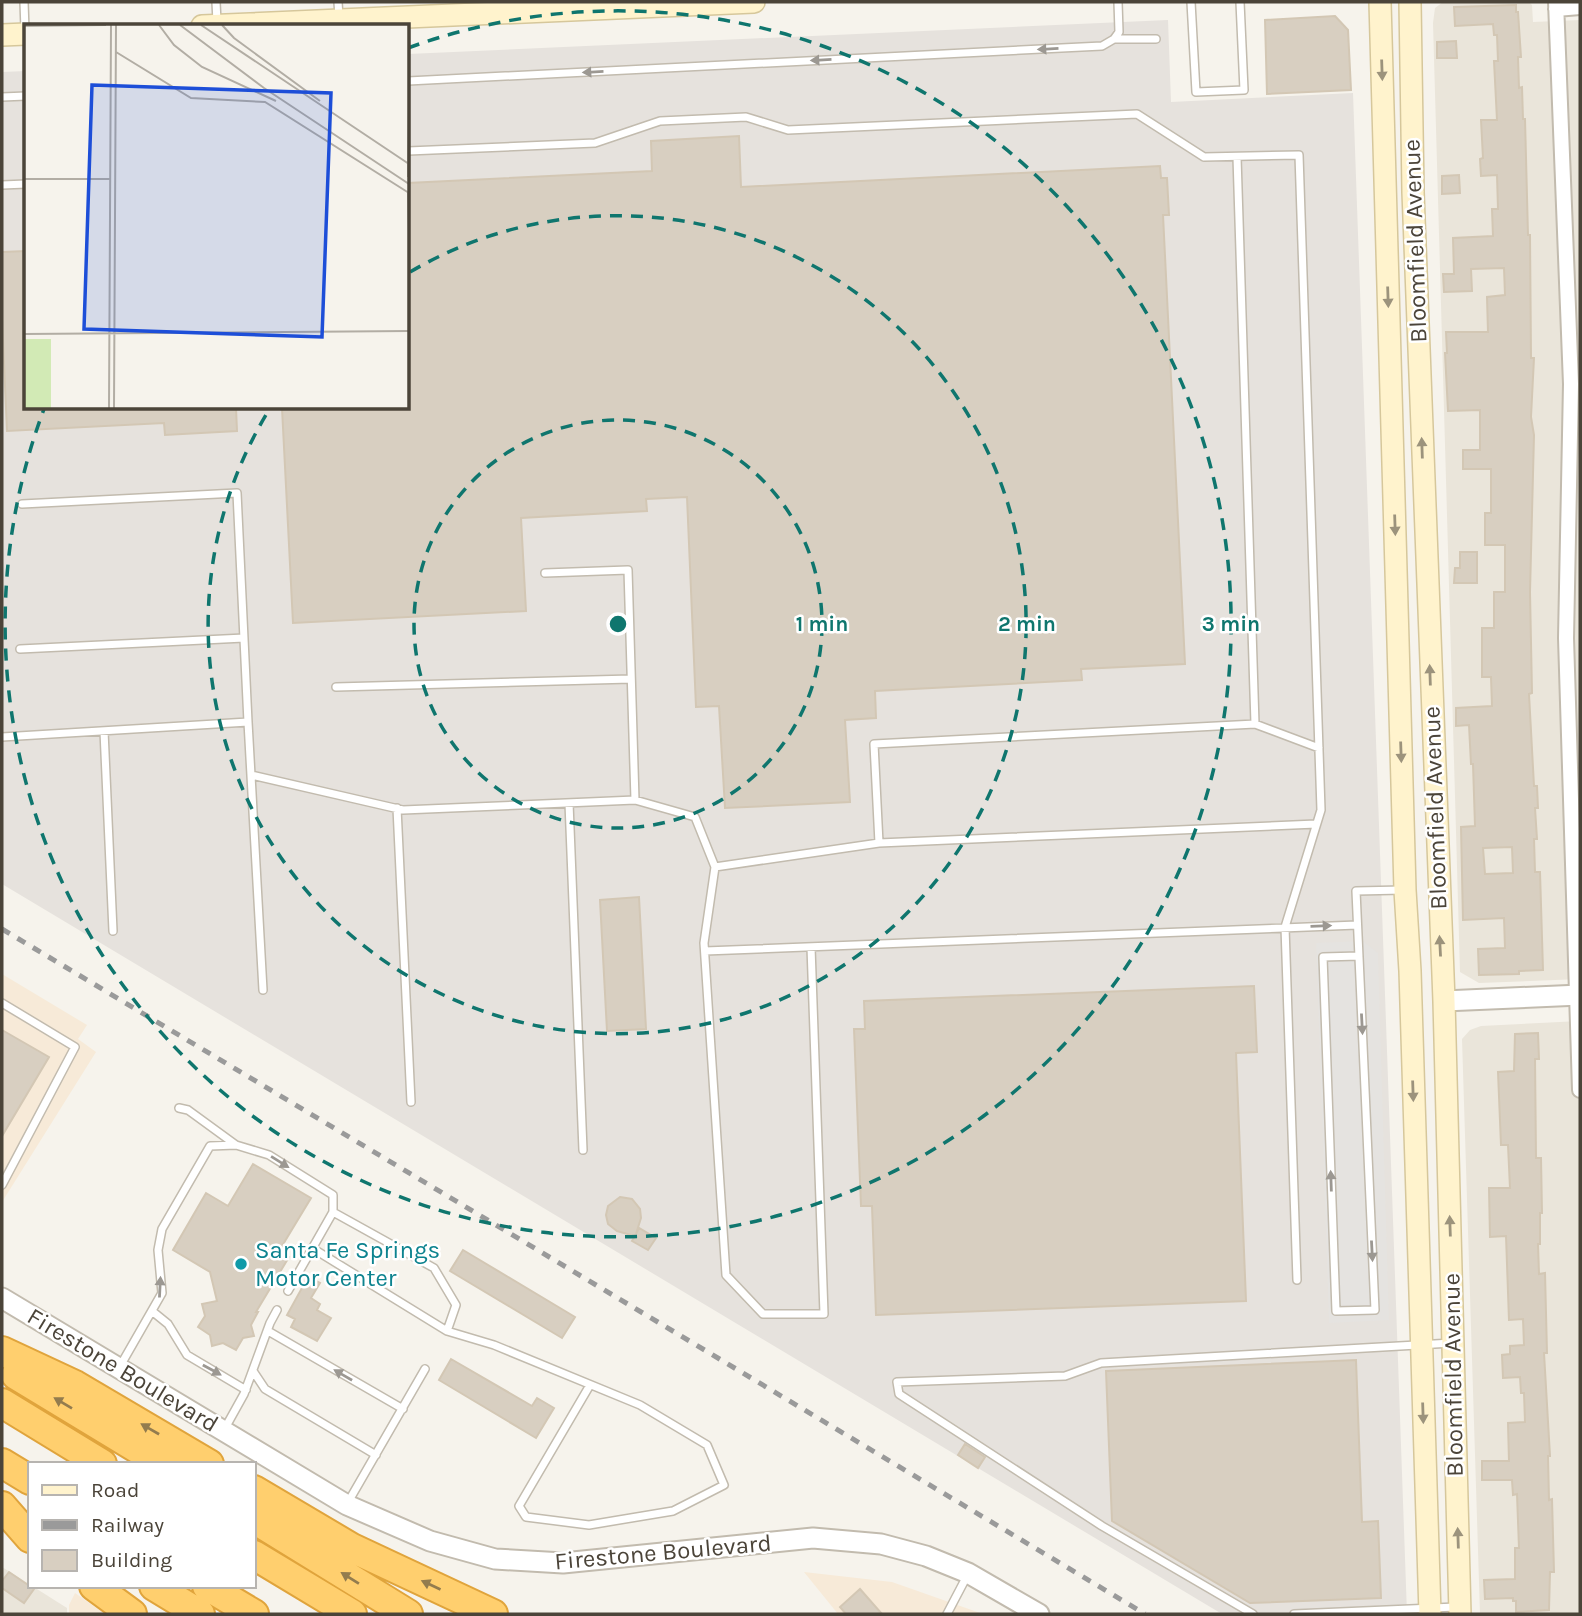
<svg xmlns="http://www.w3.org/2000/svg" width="1582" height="1616" viewBox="0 0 1582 1616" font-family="Karla,sans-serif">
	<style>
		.residential { fill: #eae5da }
		.commercial { fill: #f7ead8 }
		.industrial { fill: #e6e2dd }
		.parking { fill: #e5e3e0 }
		.building { fill: #d8cfc1; stroke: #d3c7b4; stroke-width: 2; fill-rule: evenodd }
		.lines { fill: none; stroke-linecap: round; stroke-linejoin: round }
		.service-casing { stroke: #c2bbae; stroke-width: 10 }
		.minor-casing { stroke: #c2bbae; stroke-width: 18 }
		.tertiary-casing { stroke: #c2bbae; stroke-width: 23 }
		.secondary-casing { stroke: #d6c79b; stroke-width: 24 }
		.motorway-casing { stroke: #e0a43c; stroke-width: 32 }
		.service { stroke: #fff; stroke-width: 7 }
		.minor { stroke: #fff; stroke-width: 14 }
		.tertiary { stroke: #fff; stroke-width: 19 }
		.secondary { stroke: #fff3cd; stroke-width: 21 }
		.motorway { stroke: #ffcf6e; stroke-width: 28 }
		.rail { stroke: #9a9a9a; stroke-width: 5; stroke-dasharray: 9 9; stroke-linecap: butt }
		.oneway { fill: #9c9892 }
		.oneway2 { fill: #9c937c }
		.oneway3 { fill: #937c4e }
		.ring { fill: none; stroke: #0f766e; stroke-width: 3.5; stroke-dasharray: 12 9 }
		.culture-dot { fill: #0f9aa8; stroke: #fff; stroke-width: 2.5 }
		.labels { text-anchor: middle; stroke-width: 5; stroke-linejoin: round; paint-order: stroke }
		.street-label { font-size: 24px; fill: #4b4439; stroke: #fff }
		.culture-label { font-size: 24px; fill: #0d838f; stroke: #fff; text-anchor: start }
		.inset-road { fill: none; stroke: #b2ada4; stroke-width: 2 }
		.view { fill: #1d4ed8; fill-opacity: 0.15; stroke: #1d4ed8; stroke-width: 3.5 }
		.inset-edge { fill: none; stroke: #4b4439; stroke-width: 3.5 }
		.centre { fill: #0f766e; stroke: #fff; stroke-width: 3.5 }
		.ring-label { font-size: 21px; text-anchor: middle; font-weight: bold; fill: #0f766e; stroke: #fff; stroke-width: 5; stroke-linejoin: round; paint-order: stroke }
	</style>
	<rect width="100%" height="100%" fill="#f6f3ec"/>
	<!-- residential -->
	<path class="residential" d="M1443,2H1529L1532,5L1533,22L1580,20V979L1479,983L1460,972L1433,23L1435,8Z
		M1580,1021V1614H1480L1462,1039L1470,1030L1481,1026Z
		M2,1567L67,1608V1614H2Z"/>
	<!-- commercial -->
	<path class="commercial" d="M2,974L87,1025L78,1039L96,1052L2,1202Z
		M804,1572L892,1582L983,1614H838Z
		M75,1593L105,1614H69V1605Z"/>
	<!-- industrial -->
	<path class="industrial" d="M1168,20L1171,102L1353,93L1407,1614H1222L2,884V72L26,71V408H408V54Z"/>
	<!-- parking -->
	<path class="parking" d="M1363,941L1378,953L1389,1320L1329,1323L1316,943Z"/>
	<!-- building -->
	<path class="building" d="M1516,5V12H1518L1521,57H1518L1519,88L1522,87L1523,119H1525L1528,235H1530L1531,358H1534L1531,417L1534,435L1530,592L1532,693L1529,694L1534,786H1537L1538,808H1535L1537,839H1534L1535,872H1540L1543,970L1519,971V974L1479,975L1478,949L1505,948L1504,918L1463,920L1461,827L1475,826L1473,764H1471L1469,725L1456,726V708L1492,706L1491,677H1482V628H1494V592H1505V545H1485V513H1491V469H1463V450H1480V410L1448,411L1445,353H1447L1446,332H1488L1487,297L1505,295L1504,268L1471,269L1472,291L1444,292L1443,274H1454L1453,238L1493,236L1492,209H1498L1497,175L1481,176L1480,159L1483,158L1481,120H1497L1494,61H1498L1497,35H1494L1493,24L1455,26L1454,7ZM1512,847L1513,873L1485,874L1483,848Z
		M1335,16L1348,30L1351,90L1267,94L1265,20Z
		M1456,41L1457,58H1437V42Z
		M739,136L741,187L1160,166L1161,178H1167L1169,215H1163L1185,664L1081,669L1082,680L875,691L876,718L845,720L850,802L725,808L719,706L696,707L687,497L646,499L647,511L521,518L526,611L293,623L282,408H408V183L652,171L651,141Z
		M1459,175L1460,193L1442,194V176Z
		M26,251V408H236L237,431L165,435L164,423L7,431L2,318V252Z
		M1460,552H1477V583H1454L1455,568H1460Z
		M639,897L646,1029L607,1031L600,900Z
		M1254,986L1257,1052L1236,1053L1246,1301L876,1315L872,1206H861L854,1029H865L864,1001Z
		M2,1030L49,1057L2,1136Z
		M1538,1033L1539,1059H1535L1536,1158H1541L1542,1213H1540V1244H1538L1539,1274L1545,1273L1547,1353H1544L1550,1456H1548L1549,1500L1552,1499L1554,1572H1550L1549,1610L1516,1612V1601H1513V1598L1485,1599L1484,1580L1515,1579V1548H1519L1517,1494L1513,1495L1512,1480H1482V1461H1509L1508,1423L1525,1422L1524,1393H1521L1520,1377L1503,1378L1502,1355L1510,1354V1346L1524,1345L1523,1319L1509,1320L1506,1236L1490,1237L1489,1188H1510L1508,1145H1501L1498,1072L1514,1071L1515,1034Z
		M253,1164L311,1198L279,1251L289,1257L256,1312H258L251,1325L254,1336L243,1338L236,1350L223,1343L212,1346L210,1335L198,1327L205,1316L202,1304L217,1301L210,1272L173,1250L206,1193L228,1206Z
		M620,1197L632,1199L640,1209L641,1218L636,1234L639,1228L656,1238L648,1250L632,1241L635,1236L617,1231L608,1224L606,1215L608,1206Z
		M463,1250L575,1317L562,1338L450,1271Z
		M308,1277L320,1283L311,1298L320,1304L317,1310L331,1318L317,1341L291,1327L295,1319L287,1315Z
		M451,1359L532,1406L537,1398L554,1408L536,1438L439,1380Z
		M1356,1360L1362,1522L1378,1521L1381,1598L1250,1603L1112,1521L1106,1371Z
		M965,1444L985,1457L978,1468L958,1455Z
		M9,1572L34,1589L24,1603L2,1588V1581Z
		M860,1589L882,1614H846L840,1607Z"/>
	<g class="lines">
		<defs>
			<path id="service" d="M24,2L25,30
				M216,2L217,22
				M338,2L339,17
				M1191,2L1196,92L1244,90L1240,2
				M1114,39L1119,32L1118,2
				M408,81L1102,46L1114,39H1156
				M2,97L26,96
				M408,151L595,143L660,121L746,117L788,130L1137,114L1204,157L1299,155L1321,810L1285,927L1297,1280
				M1237,157L1255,724
				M2,185L26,184
				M545,573L628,570L635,800
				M20,649L244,638
				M336,687L631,679
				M248,722L263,990
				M104,731L113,931
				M2,737L248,722L237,493L22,504
				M251,775L403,810L635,800L695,817L715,867L704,943L726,1275L763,1314H824L811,947
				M569,803L583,1150
				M397,808L411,1102
				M879,843L874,744L1255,724L1319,748
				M715,867L879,843L1316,824
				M705,951L1357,925
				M1359,956L1323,957L1336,1311L1375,1310L1356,891L1403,890
				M2,1003L75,1047L2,1185
				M179,1108L188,1110L236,1145
				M333,1212L434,1268L456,1305L447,1331
				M312,1248L447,1331L494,1345L640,1405L707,1445L724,1485L673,1511L589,1525L526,1517L519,1506L590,1385
				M152,1311L168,1324L187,1355L246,1390
				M268,1331L403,1409
				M119,1368L162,1293L158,1250L162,1229L210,1146L236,1145L269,1155L333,1195V1212L288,1291
				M253,1371L265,1389L376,1455
				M224,1430L244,1394L270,1323L277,1310
				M347,1504L425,1369
				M947,1614L968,1574
				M1253,1614L1102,1526L899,1394L897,1382L1065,1376L1101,1363L1452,1343
				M1294,1614L1456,1607"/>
			<path id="minor" d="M1556,2L1571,384L1566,638L1580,1090
				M1556,9L1580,7"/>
			<path id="tertiary" d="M1444,1001L1580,995
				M2,1298L347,1505L430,1541L495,1559L563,1563L813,1538L881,1544L926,1556L968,1573L1039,1614"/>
			<path id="secondary" d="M1380,2L1405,890L1410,971L1430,1614
				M1410,2L1413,192L1444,1001L1460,1614
				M202,26L754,2
				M2,35L26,34"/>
			<path id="motorway" d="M2,1351L75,1385L209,1464
				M16,1375L163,1464
				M2,1403L102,1464
				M2,1463L30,1480
				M254,1490L352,1548L493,1614
				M2,1506L30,1538
				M254,1519L408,1614
				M254,1555L352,1614
				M94,1586L132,1614
				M154,1586L200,1614
				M207,1586L254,1614"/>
		</defs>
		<!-- service casing -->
		<use href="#service" class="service-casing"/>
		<!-- minor casing -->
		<use href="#minor" class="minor-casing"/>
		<!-- tertiary casing -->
		<use href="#tertiary" class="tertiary-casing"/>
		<!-- secondary casing -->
		<use href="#secondary" class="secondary-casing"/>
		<!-- motorway casing -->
		<use href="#motorway" class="motorway-casing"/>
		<!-- service -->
		<use href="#service" class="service"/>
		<!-- minor -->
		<use href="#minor" class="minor"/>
		<!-- tertiary -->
		<use href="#tertiary" class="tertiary"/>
		<!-- secondary -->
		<use href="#secondary" class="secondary"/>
		<!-- motorway -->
		<use href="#motorway" class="motorway"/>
		<!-- rail -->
		<path class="rail" d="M2,929L1145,1614"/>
	</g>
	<!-- one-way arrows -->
	<defs><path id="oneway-solid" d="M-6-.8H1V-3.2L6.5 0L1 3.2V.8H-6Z" transform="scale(1.75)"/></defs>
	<g class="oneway">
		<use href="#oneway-solid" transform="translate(1048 49) rotate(177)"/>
		<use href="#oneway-solid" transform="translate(821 60) rotate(177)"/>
		<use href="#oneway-solid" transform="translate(593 72) rotate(177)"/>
		<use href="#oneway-solid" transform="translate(1321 926) rotate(-2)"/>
		<use href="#oneway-solid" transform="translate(1362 1024) rotate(87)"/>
		<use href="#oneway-solid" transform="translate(280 1162) rotate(32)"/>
		<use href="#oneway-solid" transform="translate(1331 1181) rotate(-92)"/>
		<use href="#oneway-solid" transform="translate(1372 1251) rotate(87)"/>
		<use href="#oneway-solid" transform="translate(160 1287) rotate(-87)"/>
		<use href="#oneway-solid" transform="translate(212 1370) rotate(29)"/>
		<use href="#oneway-solid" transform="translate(343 1375) rotate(-150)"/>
	</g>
	<g class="oneway2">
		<use href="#oneway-solid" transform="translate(1382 70) rotate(88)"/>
		<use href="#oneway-solid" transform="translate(1388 297) rotate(88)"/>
		<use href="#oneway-solid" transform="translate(1422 448) rotate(-92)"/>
		<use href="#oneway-solid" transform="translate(1395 525) rotate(88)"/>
		<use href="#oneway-solid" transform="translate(1430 675) rotate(-92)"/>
		<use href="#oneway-solid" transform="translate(1401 752) rotate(88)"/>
		<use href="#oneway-solid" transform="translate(1440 946) rotate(-93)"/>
		<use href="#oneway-solid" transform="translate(1413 1091) rotate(88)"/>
		<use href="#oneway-solid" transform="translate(1450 1226) rotate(-92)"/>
		<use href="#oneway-solid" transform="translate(1423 1413) rotate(88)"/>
		<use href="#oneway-solid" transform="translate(1458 1538) rotate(-92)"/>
	</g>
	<g class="oneway3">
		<use href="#oneway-solid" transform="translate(63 1403) rotate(-149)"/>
		<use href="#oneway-solid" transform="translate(150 1429) rotate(-150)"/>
		<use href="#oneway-solid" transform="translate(350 1578) rotate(-148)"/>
		<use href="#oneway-solid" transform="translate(431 1585) rotate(-155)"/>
	</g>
	<!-- distance rings -->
	<g class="ring">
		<circle cx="618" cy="624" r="204"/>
		<path d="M410 272A409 409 0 1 1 269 410"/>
		<path d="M408 48A613 613 0 1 1 44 409"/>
	</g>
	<!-- markers -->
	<circle class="culture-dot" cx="241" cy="1264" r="7"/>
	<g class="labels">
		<!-- street labels -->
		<g class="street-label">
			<text transform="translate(1415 241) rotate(-92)" y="8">Bloomfield Avenue</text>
			<text transform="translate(1435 808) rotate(-92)" y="8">Bloomfield Avenue</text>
			<text transform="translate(123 1370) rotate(31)" y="8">Firestone Boulevard</text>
			<text transform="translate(1453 1375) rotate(-91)" y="8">Bloomfield Avenue</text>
			<text transform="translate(663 1552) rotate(-5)" y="8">Firestone Boulevard</text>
		</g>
		<!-- culture labels -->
		<g class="culture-label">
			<text x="255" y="1258">Santa Fe Springs<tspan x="255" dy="28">Motor Center</tspan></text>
		</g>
	</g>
	<!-- overview -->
	<g transform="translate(24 24)">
		<rect width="385" height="385" fill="#f6f3ec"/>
		<path d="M0,315H27V384H0Z" fill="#d2eab5"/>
		<path class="inset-road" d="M135,1L150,21L178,43L252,77M156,1L240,64L385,160M177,1L385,140M198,1L210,14L296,77M0,2L82,1M92,28L167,74L241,78L385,169M384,153L385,82M0,155H86M384,168L385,208M0,310L385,307M85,384L87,1M90,384L92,1"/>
		<path class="view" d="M68,61L307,69L298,313L60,305Z"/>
		<rect width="385" height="385" class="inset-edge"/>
	</g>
	<circle cx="618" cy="624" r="10" class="centre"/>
	<g class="ring-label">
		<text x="822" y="631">1 min</text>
		<text x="1027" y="631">2 min</text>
		<text x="1231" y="631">3 min</text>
	</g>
	<!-- border -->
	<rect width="1582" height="1616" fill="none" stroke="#4b4439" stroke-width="7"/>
	<!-- legend -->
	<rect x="28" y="1462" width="228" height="126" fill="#ffffff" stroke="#b7b4b0" stroke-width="2"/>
	<rect x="42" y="1485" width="35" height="10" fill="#fff3cd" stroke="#b7b4b0" stroke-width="2"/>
	<text x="91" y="1497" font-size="21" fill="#4b4439">Road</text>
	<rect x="42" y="1520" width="35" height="10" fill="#9a9a9a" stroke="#b7b4b0" stroke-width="2"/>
	<text x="91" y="1532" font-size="21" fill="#4b4439">Railway</text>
	<rect x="42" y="1550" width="35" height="21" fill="#d8cfc1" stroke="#b7b4b0" stroke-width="2"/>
	<text x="91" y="1567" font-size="21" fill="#4b4439">Building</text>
</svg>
